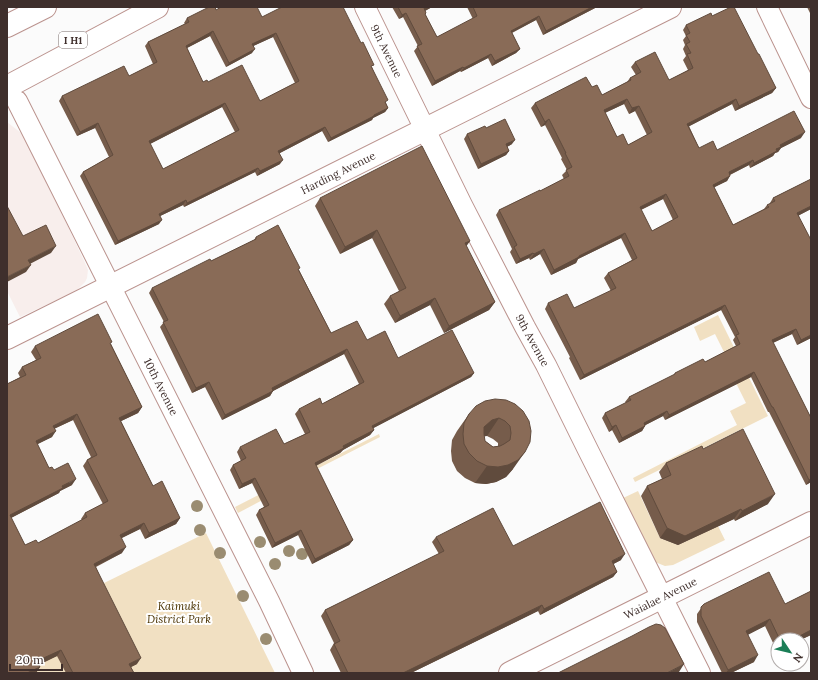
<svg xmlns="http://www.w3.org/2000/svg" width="818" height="680" viewBox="0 0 818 680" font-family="Lora,serif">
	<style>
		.built { fill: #f8eeec }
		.green { fill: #f1e0c2 }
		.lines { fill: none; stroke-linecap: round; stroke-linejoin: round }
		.minor-casing { stroke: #bb938e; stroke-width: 22 }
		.tertiary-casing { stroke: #bb938e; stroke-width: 24 }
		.primary-casing { stroke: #bb938e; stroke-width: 24 }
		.motorway-casing { stroke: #bb938e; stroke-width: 24 }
		.minor { stroke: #fff; stroke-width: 20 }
		.tertiary { stroke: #fff; stroke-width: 22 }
		.primary { stroke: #fff; stroke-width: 22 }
		.motorway { stroke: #fff; stroke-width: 22 }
		.tree { fill: #9a8c71 }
		.wall { fill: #765c4b; fill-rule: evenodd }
		.shaded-wall { fill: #604b3d }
		.building { fill: #896b57; stroke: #604b3d; fill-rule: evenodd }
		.labels { text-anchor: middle; stroke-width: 4; stroke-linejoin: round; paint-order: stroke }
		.shield { fill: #fff; stroke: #796d6b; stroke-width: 1 }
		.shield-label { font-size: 10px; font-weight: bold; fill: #3f2f2c }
		.street-label { font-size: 11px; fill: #3f2f2c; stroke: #fff }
		.park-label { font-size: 11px; font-style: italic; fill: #4a3200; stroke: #fff }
	</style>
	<rect width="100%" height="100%" fill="#fbfbfb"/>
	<!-- built -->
	<path class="built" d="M7,122L21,133L57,203L85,263L88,270L87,278L85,282L78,289L74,292L20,317L7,291Z"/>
	<!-- green -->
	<path class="green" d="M718,315L768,416L635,482L633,478L737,425L730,411L746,403L729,369L732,368L715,334L700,341L694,327Z
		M379,434L380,437L313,471L280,491L238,513L235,507Z
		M638,491L660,538L678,545L718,526L725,540L673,565L665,566L655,562L621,499Z
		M206,533L275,673H7L102,584Z"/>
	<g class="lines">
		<defs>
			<g id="minor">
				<path id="s1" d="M365,7L462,205L525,327L546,365L588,450L700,673"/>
				<path d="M767,7L811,98"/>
				<path id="s2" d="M17,101L269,601L303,673"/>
			</g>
			<g id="tertiary">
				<path id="s3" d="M7,338L670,7"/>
			</g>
			<g id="primary">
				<path id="s4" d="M510,673L811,523"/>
			</g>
			<path id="motorway" d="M7,26L45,7
				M7,87L157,7"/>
		</defs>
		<!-- minor casing -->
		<use href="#minor" class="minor-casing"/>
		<!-- tertiary casing -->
		<use href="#tertiary" class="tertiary-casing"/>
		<!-- primary casing -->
		<use href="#primary" class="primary-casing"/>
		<!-- motorway casing -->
		<use href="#motorway" class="motorway-casing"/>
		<!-- minor -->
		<use href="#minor" class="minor"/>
		<!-- tertiary -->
		<use href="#tertiary" class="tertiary"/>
		<!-- primary -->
		<use href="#primary" class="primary"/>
		<!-- motorway -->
		<use href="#motorway" class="motorway"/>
	</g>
	<!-- trees -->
	<g class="tree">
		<circle cx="197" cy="506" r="6"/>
		<circle cx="200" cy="530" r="6"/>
		<circle cx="260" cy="542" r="6"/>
		<circle cx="289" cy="551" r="6"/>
		<circle cx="220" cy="553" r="6"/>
		<circle cx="302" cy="554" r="6"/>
		<circle cx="275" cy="564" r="6"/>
		<circle cx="243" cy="596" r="6"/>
		<circle cx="266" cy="639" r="6"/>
	</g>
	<!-- wall -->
	<path class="wall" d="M392,7H432L425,11V14L437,37L473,19L467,7H597L543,35L536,20L512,33L520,49L516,53L492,66L488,58L461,72L460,71L432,86L414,51L418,46L403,17L399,19Z
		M807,7H811V15Z
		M216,10L262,17L372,67L388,108L385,112L373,118L372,120L328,142L322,131L280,153V164L257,176L255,172L184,207L183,205L160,216L159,224L115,245L80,176L83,172L109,157L95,128L77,136L59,101L62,96L129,76L153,64L145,46L148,42L185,24L184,23L187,18ZM210,36L226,67L252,53L253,46L273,37L295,83L260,101L208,82H203L187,48ZM222,107L235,132L163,169L150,144Z
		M712,16L758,54L776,88L772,93L735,111L732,104L689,126L699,148L717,150L801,138L781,148L778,152L775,153L773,156L750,168L749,165L730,175L727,181L714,187L733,225L764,209L767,205L770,204V203L773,198L811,179V209L799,215L811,338L797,345L792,334L773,343L811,418V482L806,485L769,412H768L751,377L665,420L663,416L645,425V426L642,431L619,443L612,430L609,432L602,418L605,413L626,403L625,402L629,397L674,375L675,373L705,362L736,346L733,340L735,337L721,310L580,380L569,358L570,357L545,309L548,303L574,308L611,291L604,278L608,273L632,260L621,238L578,259L576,263L551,275L540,254L530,260L529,258L516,264L510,252L512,249L496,215L499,210L540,191L564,179L562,175L567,170L561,159L562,158L545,125L541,127L531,108L535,103L592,87L602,95L627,82L630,78L636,75L631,67L635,62L669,80L688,70L683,60L686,56L683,49L685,45L683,40L686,36L683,30L686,25ZM624,104L629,114L635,111L647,135L628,145L617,137L605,113ZM663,199L673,220L652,231L641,210Z
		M486,128L512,144L507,147L509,151L506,155L478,169L464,139L467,134Z
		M320,198L470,241L466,246L495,302L489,310L444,333L430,305L395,323L384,304L390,296L399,291L372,238L340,254L315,206Z
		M256,237L299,270L331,333L367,340L398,358L474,373L471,377L373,428L374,430L370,435L343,450L340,453L316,466L353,540L349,545L312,564L298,535L272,548L256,515L259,510L264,507L252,483L239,489L230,470L233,465L241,461L237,452L240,447L284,444L305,434L295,414L299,409L322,404L359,384L344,354L273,391L270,396L222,420L205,387L192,393L160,327L164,322L149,293L152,288L211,261L254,240Z
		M111,344L142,407L138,413L121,421L153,486L180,518L176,524L145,539L140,529L121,538L122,553L96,567L137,664L131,667L134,673H66L57,656L39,665L40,667L36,673H7V384L20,377L18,373L22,367L36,360L31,352L35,346ZM73,420L91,457L87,460L83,466L103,504L85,513L81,519L82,520L38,543L25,545L11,518L59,493L60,491L72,485L54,470L49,468L37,444L52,437L54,429Z
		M515,404L513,469L506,477L496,482L486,484L475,483L465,478L457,471L452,461L451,451L452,440L457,431L469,414ZM484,436H487L493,439L498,443V446L493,447L485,441Z
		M703,449L768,504L735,521L734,519L678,545L660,538L641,496L647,486L662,479L659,472L666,463Z
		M436,537L513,546L621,560L613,564L617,572L613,577L540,615L538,611L411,673H341L330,650L334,643L321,616L325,610L439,554L432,542Z
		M811,591V635L800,640H778V643L774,645L765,626L748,634L754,662L731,673H722L697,622V614L704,604H785Z"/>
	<!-- shaded-wall -->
	<path class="shaded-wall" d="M426,7H432L421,13L424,8Z
		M592,7H597L543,35L546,31Z
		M406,13L403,17L399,19L402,15Z
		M539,16L536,20L507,35L511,31Z
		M213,31L210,36L183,50L186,46Z
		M276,33L273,37L249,48L252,44Z
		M255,49L252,53L226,67L229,63Z
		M520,49L516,53L492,66L495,61Z
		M491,54L488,58L461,72L464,68Z
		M463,67L460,71L432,86L435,81Z
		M776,88L772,93L735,111L739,106Z
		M627,99L624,104L600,115L604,110Z
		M736,99L732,104L684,129L687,124Z
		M225,103L222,107L146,146L149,141Z
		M639,106L635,111L629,114L632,108Z
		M388,108L385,112L373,118L372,120L328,142L331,138Z
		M549,119L545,125L541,127L545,122Z
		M98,123L95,128L77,136L80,132Z
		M325,127L322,131L276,155L278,151Z
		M805,132L801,138L781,148L778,152L775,153L773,156L750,168L754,163L780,145Z
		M515,140L512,144L503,149L506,144Z
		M509,151L506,155L478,169L481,164Z
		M283,160L280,164L257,176L260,171Z
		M753,160L749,165L725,177L729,172Z
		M258,168L255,172L184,207L187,203Z
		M730,176L727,181L709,190L713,185Z
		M666,194L663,199L636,212L640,207Z
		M186,200L183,205L156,218L159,214Z
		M811,206V209L794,218L797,213Z
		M162,220L159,224L115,245L118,241Z
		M377,230L372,238L340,254L345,247Z
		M625,233L621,238L578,259L576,263L551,275L554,270L579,256Z
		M470,241L465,248V243Z
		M56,246L51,253L24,267L28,260Z
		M544,249L540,254L530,260L534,254Z
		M533,253L529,258L516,264L520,259Z
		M31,265L26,272L7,282V277Z
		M435,298L430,305L395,323L400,316Z
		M495,302L489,310L444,333L449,326Z
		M725,305L721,310L580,380L584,375Z
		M796,329L792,334L768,345L772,340Z
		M811,335V338L797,345L801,340Z
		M347,349L344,354L273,391L270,396L222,420L225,415L272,388Z
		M754,372L751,377L665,420L669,415Z
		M474,373L471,377L368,431L372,426Z
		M209,382L205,387L192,393L196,388Z
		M142,407L138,413L115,424L119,418Z
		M667,411L663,416L640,428L644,423Z
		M77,414L73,420L49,431L53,426Z
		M499,418L487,436L480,437L484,427L492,420Z
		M616,425L612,430L609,432L612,427Z
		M645,426L642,431L619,443L622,438Z
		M374,430L370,435L343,450L340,453L311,468L315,463L343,446Z
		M56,431L52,437L32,447L36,441Z
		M525,452L513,469L506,477L496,482L486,484L475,483L487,466Z
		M255,478L252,483L239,489L242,484Z
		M76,479L72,485L60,491L59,493L7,520L10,515Z
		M811,479V482L806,485L809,480Z
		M775,494L768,504L735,521L742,511Z
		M741,509L734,519L678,545L660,538L667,528Z
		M180,518L176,524L145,539L149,533Z
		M144,523L140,529L116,541L120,535Z
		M301,530L298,535L272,548L275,543Z
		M353,540L349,545L312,564L315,559Z
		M126,547L122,553L90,569L94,564Z
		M625,554L621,560L608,567L612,561Z
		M617,572L613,577L540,615L544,609Z
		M542,605L538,611L411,673H403Z
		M770,619L765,626L742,638L746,631Z
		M811,630V635L800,640H792Z
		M785,635L782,640H778V643L774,645L779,638Z
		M61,650L57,656L33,667L37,661Z
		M758,655L754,662L731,673H726L728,670Z
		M141,658L137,664L125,670L129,664Z
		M684,664L679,672L677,673H667Z
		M40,667L36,673H27Z"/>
	<!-- building -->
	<path class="building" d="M209,7H215L216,10L221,7H257L262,17L282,7H343L361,43L363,42L374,65L371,66L388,100L385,102L388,108L374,115V116L331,138L325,127L278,151L283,160L260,171L258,168L187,203L186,200L159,214L162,220L118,241L83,172L113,155L98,123L80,132L62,96L124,66L129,76L157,62L148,42L189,22L187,18ZM213,31L229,63L255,49L252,44L276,33L299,81L260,101L242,65L208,82L207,80L203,82L186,46ZM225,103L239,130L163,169L149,141Z
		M398,7H426L424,8L426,13L425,14L437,37L477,16L473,7H592L546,31L539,16L511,31L520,49L495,61L491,54L464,68L463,67L435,81L417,46L422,44L406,13L402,15Z
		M731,7H734L758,54H759L776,88L739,106L736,99L687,124L699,148L713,141L717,150L794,111L805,132L780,145L781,147L776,149L777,151L754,163L753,160L729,172L730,176L713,185L733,225L769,207L767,205L775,201L773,198L811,179V206L797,213L811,240V335L801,340L796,329L772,340L811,418V479L809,480L773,407H772L754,372L669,415L667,411L644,423L645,426L622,438L616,425L612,427L605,413L631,400L629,397L675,374V373L703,359L705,362L740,344L736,335L739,334L725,305L584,375L548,303L567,294L574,308L616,288L608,273L637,258L625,233L579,256V257L554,270L544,249L534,254L533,253L520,259L514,247L517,245L499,210L540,190V191L569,176L566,170L572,167L565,153H566L549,119L545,122L535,103L586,77L592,87L597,85L602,95L631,80L630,78L641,72L635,62L655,52L669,80L693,68L687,54L691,53L686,44L690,42L686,35L690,33L686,25L711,13L712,16ZM627,99L632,108L639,106L652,132L628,145L623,134L617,137L604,110ZM666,194L678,217L652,231L640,207Z
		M505,119L515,140L506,144L509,151L481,164L467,134L485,126L486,128Z
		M422,146L470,241L465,243L495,302L449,326L435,298L400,316L390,296L406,288L377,230L345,247L320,198Z
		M7,206L23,236L46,225L56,246L28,260L31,265L7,277Z
		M278,225L300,268L298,269L331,333L357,321L367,340L385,331L398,358L452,330L474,373L372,426L374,430L343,446L344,448L315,463L353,540L315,559L301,530L275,543L259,510L269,505L255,478L242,484L233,465L246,458L240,447L276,429L284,444L310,432L299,409L320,398L322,404L364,382L347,349L272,388L273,391L225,415L209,382L196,388L163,322L168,320L152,288L210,259L211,261L256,239V237Z
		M98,314L112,342L110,343L142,407L119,418L153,486L162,481L180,518L149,533L144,523L120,535L126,547L94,564L141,658L129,664L134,673H73L61,650L37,661L40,667L27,673H7V384L26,375L22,367L41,358L35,346ZM77,414L97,455L87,460L108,501L85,513L87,517L38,543L36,540L25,545L10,515L63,488L62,486L76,479L68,463L54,470L52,467L49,468L36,441L56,431L53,426Z
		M495,399L506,400L515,404L523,411L529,421L531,431L530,442L525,452L518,460L508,465L498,467L487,466L477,461L469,453L464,444L463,434L464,423L469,414L476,406L485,401ZM499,418L505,421L510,426L511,433L510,440L504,444L500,446L493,447L485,441L484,434V427L492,420Z
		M743,429L775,494L742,511L741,509L685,536L667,528L647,486L671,475L666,463L702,446L703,449Z
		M600,502L625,554L612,561L617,572L544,609L542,605L403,673H348L334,644L340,641L325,610L444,551L436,537L493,508L513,546Z
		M769,572L785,604L811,591V630L792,640H787L785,635L779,638L770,619L746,631L758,655L728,670L701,616V607L704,604Z
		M656,624L661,625L665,628L684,664L667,673H558L632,636L649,627Z"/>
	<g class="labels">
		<!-- shield labels -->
		<rect class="shield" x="59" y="32" width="28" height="16" rx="3"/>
		<g class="shield-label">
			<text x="73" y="44">I H1</text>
		</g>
		<!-- street labels -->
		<g class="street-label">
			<text dy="4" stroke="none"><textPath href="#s1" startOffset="49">9th Avenue</textPath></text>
			<text dy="4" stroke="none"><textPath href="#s3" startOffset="370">Harding Avenue</textPath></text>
			<text dy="4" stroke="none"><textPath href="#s1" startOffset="373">9th Avenue</textPath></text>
			<text dy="4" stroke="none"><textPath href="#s2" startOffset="320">10th Avenue</textPath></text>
			<text dy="4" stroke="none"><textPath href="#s4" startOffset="168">Waialae Avenue</textPath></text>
		</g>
		<!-- park labels -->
		<g class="park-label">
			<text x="179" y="610">Kaimuki<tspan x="179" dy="13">District Park</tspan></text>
		</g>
	</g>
	<!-- border -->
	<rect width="818" height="680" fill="none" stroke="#3f2f2c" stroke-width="16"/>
	<!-- north arrow -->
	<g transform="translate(790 652) rotate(125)"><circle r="19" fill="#ffffff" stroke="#b2acab"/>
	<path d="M0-3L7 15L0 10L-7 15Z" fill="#1b7e57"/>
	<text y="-6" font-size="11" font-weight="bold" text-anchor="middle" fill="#3f2f2c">N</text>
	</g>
	<!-- scale -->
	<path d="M10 664v6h52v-6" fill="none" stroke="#3f2f2c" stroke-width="2"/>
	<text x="16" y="664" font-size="12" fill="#3f2f2c" stroke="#ffffff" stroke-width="3" paint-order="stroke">20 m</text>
</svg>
